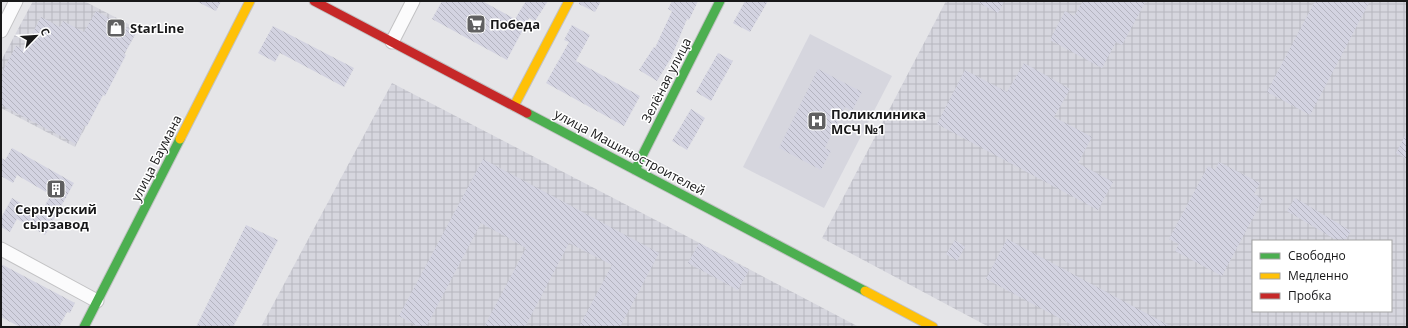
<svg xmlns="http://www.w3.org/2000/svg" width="1408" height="328" viewBox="0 0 1408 328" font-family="'Open Sans',sans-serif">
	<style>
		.built { fill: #d6d6de }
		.industrial { fill: url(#industrial-grid); fill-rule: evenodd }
		.building { fill: url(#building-back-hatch) }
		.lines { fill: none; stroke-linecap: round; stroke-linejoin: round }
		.street-casing { stroke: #c2c2c4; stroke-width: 15 }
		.fast-casing { stroke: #c2c2c4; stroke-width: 11 }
		.slow-casing { stroke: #c2c2c4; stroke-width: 11 }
		.jam-casing { stroke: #c2c2c4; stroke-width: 11 }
		.street { stroke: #fbfbfc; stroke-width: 13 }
		.fast { stroke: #4caf50; stroke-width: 9 }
		.slow { stroke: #ffc107; stroke-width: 9 }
		.jam { stroke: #c62828; stroke-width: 9 }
		.labels { text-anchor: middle; stroke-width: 3; stroke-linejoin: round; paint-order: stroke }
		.poi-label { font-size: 13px; font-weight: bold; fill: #181819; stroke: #fff; text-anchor: start }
		.street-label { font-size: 13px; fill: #181819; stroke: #fff }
	</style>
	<defs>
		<pattern id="industrial-grid" width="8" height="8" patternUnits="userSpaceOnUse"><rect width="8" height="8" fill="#d6d6de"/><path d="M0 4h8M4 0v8" fill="none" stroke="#b7b7be"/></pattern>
		<pattern id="building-back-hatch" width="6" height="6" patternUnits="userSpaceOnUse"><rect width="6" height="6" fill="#d3d3e1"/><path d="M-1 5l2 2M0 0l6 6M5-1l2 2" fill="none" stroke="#b4b4c0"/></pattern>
	</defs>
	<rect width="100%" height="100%" fill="#e5e5e8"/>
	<!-- built -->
	<path class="built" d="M810,34L892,76L824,208L743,167Z"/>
	<!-- industrial -->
	<path class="industrial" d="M33,1H84L138,29L75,147L1,108V61Z
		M946,1H1407V327H989L822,238ZM1253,241H1391V311H1253Z
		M392,83L692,239L859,327H261Z"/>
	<!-- building -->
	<path class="building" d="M196,1H221L216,11Z
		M442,1H482L515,19L526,1H548L535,21L529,18L507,60L432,19Z
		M579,1H601L595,12L579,4Z
		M672,1H698L689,20L687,19L671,58L657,81L639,70L654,47L655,48L672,11L668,9Z
		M745,1H768L750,32L733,23Z
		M975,1H1004L998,13Z
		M1083,1H1146L1122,45L1116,42L1102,68L1050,40L1065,11L1074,16Z
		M1315,1H1370L1310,115L1267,92Z
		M96,11L136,33L124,54L126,55L105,96L103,95L87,126L85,125L76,144L1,105V74L16,46L24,49L41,17L60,27L63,21L84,32Z
		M572,25L590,35L576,61L640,96L624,126L546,83L569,42L564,40Z
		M273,26L354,68L344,87L280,53L275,62L258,53Z
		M718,53L733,61L711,101L696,92Z
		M1024,63L1070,89L1054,117L1092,137L1078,163L1113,182L1098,210L937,124L965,70L1007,92Z
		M818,69L862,92L852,111L845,107L825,148L831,151L821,170L779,148Z
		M691,109L705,118L687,150L672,141Z
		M1407,132V159L1396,153Z
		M12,148L74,183L45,235L17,219L10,232L1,227V218L12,198L40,214L51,195L17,175L13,183L1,176V158L5,160Z
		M483,159L659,253L620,327H579L612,265L569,243L525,327H484L526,248L481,223L426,327H419L399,316Z
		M1219,162L1260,183L1254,194L1263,199L1222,276L1175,251L1179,244L1169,239L1208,166L1215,170Z
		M1295,198L1351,231L1345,241H1338L1287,211Z
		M246,225L278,240L233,327H196Z
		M1007,239L1172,327H1076L986,279Z
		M955,240L965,247L957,261L946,254Z
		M699,243L749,270L738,290L688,263Z
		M1,264L75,303L70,313L67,312L59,327H20L1,317Z"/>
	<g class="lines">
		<defs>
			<path id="street" d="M1,31L16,1
				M392,42L413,1
				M1,249L97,301"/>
			<path id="fast" d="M527,113L865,291
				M635,170L720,1
				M84,327L180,139"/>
			<path id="slow" d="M514,106L569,1
				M180,139L250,1
				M865,291L933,327"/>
			<path id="jam" d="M314,1L527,113"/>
		</defs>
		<!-- street casing -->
		<use href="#street" class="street-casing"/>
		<!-- fast casing -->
		<use href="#fast" class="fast-casing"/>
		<!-- slow casing -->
		<use href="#slow" class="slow-casing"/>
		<!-- jam casing -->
		<use href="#jam" class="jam-casing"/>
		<!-- street -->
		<use href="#street" class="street"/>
		<!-- fast -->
		<use href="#fast" class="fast"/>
		<!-- slow -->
		<use href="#slow" class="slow"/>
		<!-- jam -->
		<use href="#jam" class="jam"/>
	</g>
	<!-- icons -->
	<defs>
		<symbol id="supermarket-square" viewBox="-11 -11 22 22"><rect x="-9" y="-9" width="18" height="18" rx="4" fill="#606061" stroke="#fff"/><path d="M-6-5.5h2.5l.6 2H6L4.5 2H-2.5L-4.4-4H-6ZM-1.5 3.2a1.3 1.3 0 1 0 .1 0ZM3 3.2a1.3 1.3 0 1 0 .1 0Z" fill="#fff"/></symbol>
		<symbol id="shop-square" viewBox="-11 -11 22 22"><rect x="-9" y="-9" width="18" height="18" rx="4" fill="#606061" stroke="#fff"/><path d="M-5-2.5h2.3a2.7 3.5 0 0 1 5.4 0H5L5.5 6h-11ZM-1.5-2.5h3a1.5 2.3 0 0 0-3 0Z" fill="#fff"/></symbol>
		<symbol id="hospital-square" viewBox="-11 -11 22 22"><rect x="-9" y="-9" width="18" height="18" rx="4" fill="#606061" stroke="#fff"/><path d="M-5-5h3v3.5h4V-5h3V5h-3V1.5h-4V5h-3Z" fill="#fff"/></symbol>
		<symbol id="building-square" viewBox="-11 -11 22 22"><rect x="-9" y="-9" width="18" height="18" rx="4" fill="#606061" stroke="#fff"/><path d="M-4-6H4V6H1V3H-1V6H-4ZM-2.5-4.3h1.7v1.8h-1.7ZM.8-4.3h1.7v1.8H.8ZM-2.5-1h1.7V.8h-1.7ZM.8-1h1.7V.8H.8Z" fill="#fff"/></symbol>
	</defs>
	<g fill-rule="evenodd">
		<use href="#supermarket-square" x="465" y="13" width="22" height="22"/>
		<use href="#shop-square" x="105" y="17" width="22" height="22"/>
		<use href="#hospital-square" x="806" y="110" width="22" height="22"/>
		<use href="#building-square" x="45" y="178" width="22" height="22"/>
	</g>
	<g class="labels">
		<!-- poi labels -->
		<g class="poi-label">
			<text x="490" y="29">Победа</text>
			<text x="130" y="33">StarLine</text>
			<text x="831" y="119">Поликлиника<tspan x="831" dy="15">МСЧ №1</tspan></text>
			<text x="56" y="214" text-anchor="middle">Сернурский<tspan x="56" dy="15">сырзавод</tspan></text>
		</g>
		<!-- street labels -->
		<g class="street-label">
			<text transform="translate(666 80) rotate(-63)" y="5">Зелёная улица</text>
			<text transform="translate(630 152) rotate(28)" y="5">улица Машиностроителей</text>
			<text transform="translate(156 158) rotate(-63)" y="5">улица Баумана</text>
		</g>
	</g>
	<!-- border -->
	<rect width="1408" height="328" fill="none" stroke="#181819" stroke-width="4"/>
	<!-- legend -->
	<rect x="1252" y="240" width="140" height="72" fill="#ffffff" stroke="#a3a3a3"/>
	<rect x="1260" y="253" width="20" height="6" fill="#4caf50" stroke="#a3a3a3"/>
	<text x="1288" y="260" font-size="12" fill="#181819">Свободно</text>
	<rect x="1260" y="273" width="20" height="6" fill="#ffc107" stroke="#a3a3a3"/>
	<text x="1288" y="280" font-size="12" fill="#181819">Медленно</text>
	<rect x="1260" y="293" width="20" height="6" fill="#c62828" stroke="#a3a3a3"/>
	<text x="1288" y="300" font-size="12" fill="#181819">Пробка</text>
	<!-- north arrow -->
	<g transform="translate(36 36) rotate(65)" stroke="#ffffff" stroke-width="3" paint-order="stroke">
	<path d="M0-3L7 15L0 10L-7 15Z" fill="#181819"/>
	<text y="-6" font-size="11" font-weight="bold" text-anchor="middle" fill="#181819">С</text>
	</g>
</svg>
